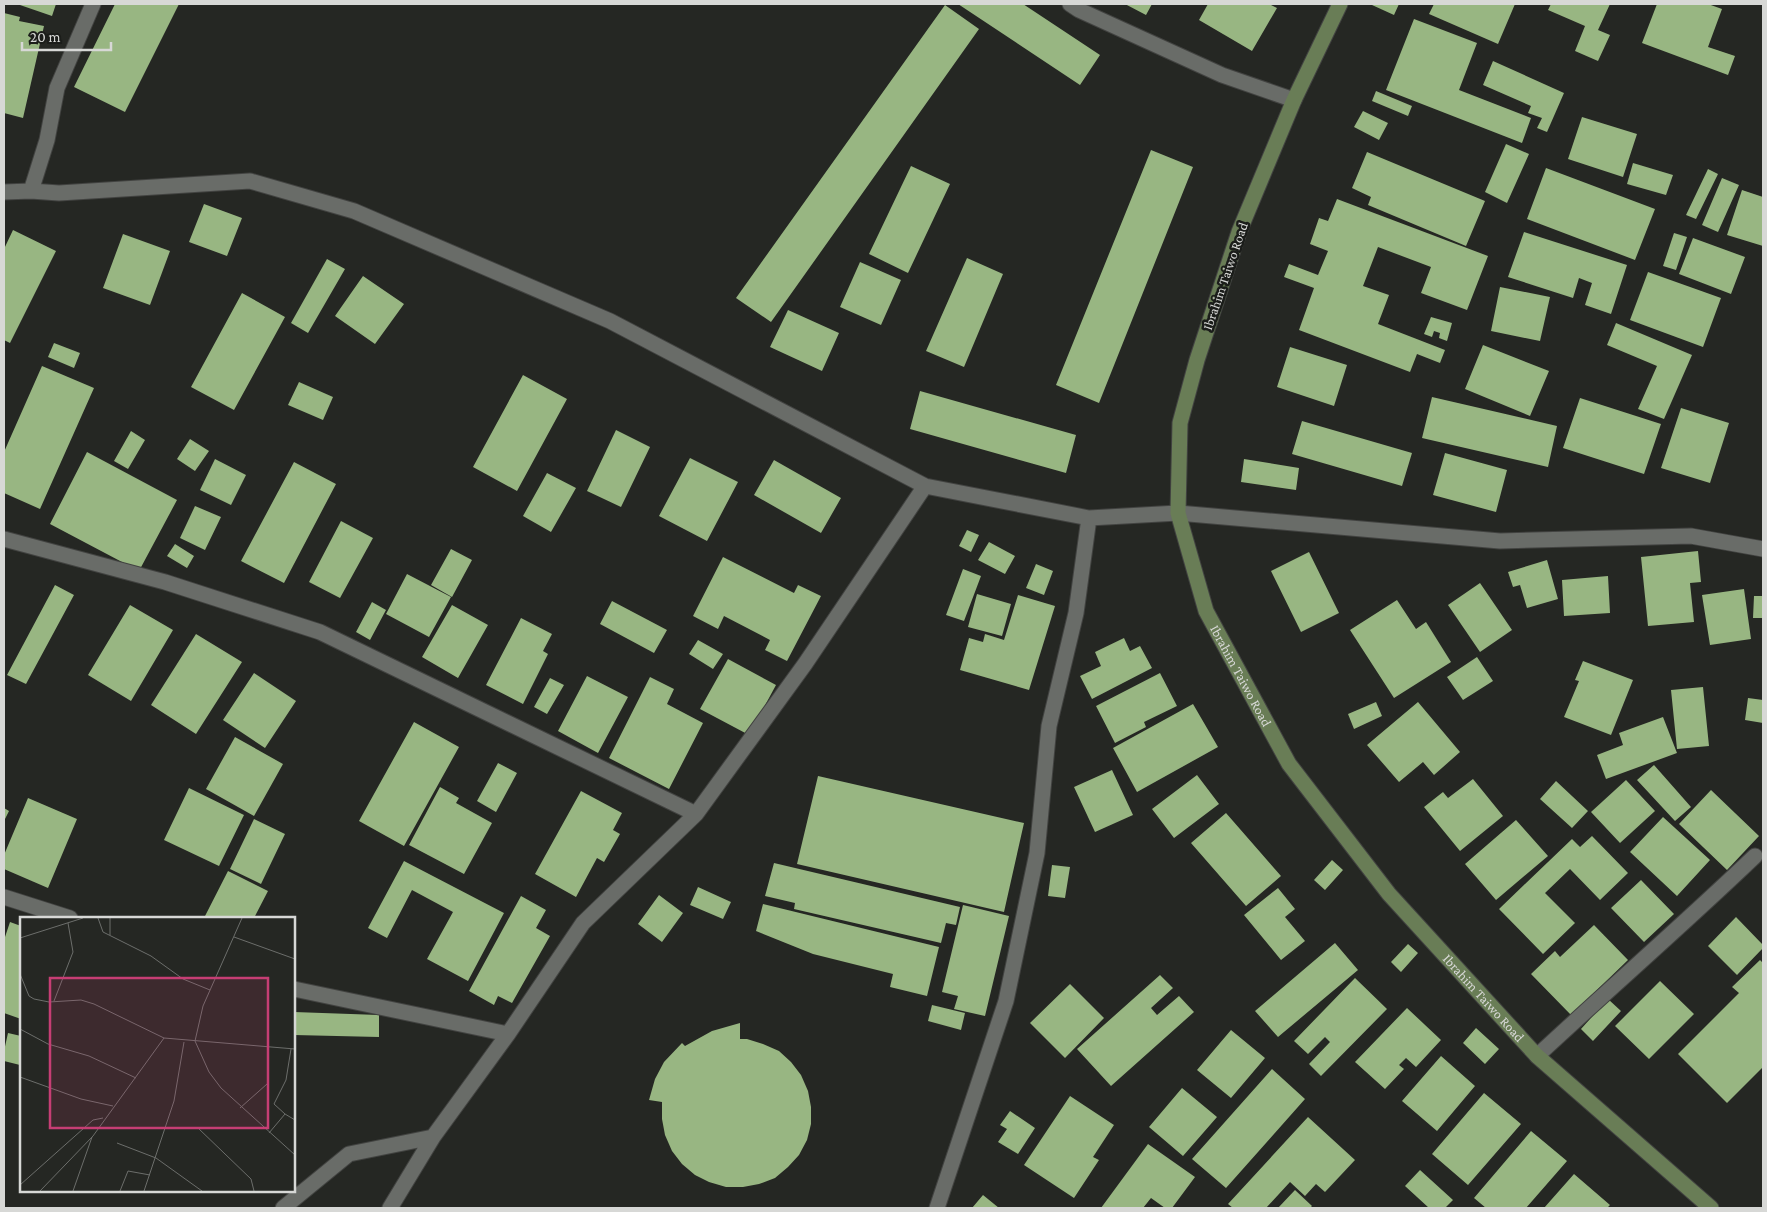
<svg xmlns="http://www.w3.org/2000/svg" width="1767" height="1212" viewBox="0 0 1767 1212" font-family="'Crimson Pro',serif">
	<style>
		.building { fill: #98b682 }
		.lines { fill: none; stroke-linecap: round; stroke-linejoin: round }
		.street-casing { stroke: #424341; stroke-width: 17 }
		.secondary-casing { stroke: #424341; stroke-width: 17 }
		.street { stroke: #696c68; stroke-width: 15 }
		.secondary { stroke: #697d56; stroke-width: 15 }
		.labels { text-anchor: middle; stroke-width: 5; stroke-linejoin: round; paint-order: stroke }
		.street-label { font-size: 14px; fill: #d7d8d6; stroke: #1b1d1a }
		.inset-road { fill: none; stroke: #6c6e6b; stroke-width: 1 }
		.view { fill: #c63e74; fill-opacity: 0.15; stroke: #c63e74; stroke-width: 2.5 }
		.inset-edge { fill: none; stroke: #d7d8d6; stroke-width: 2.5 }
	</style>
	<rect width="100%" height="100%" fill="#252723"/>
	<!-- building -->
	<path class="building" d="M21,4H56L52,16L20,5Z
		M115,4H179L125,112L74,87Z
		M958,4H1023L1100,55L1080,85Z
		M1125,4H1152L1146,15Z
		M1208,4H1269L1277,8L1252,51L1199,20Z
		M1373,4H1399L1394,15L1372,5Z
		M1434,4H1515L1498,44L1429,14Z
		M1551,4H1610L1598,30L1610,35L1598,61L1575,51L1585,26L1548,10Z
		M1657,4H1708L1722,9L1708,47L1735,56L1728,75L1642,43Z
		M945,5L979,29L771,322L736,298Z
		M4,13L20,17L19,21L44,26L23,118L4,113Z
		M1414,19L1477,43L1459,90L1531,118L1522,143L1386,90Z
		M1493,61L1564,93L1547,132L1537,128L1542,118L1528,113L1531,106L1483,85Z
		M1376,91L1412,106L1408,116L1372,101Z
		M1363,111L1388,123L1379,140L1354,127Z
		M1582,117L1637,134L1623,177L1568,159Z
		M1506,144L1529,154L1507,203L1485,192Z
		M1151,150L1193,167L1099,403L1056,385Z
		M1367,152L1485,201L1466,246L1368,205L1371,197L1352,188Z
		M1633,163L1673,175L1666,195L1627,184Z
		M911,166L950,184L908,273L869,254Z
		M1546,168L1655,209L1635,260L1527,219Z
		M1708,169L1718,174L1696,219L1686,215Z
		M1722,178L1739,185L1718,232L1702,225Z
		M1742,190L1763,197V246L1727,235Z
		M1337,199L1488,256L1467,310L1421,293L1431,267L1378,247L1363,286L1389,295L1378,324L1445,350L1440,363L1417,354L1410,372L1299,330L1314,288L1284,277L1289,264L1318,275L1328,251L1310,244L1319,218L1328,221Z
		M204,204L242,218L227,256L189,242Z
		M13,230L56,251L10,343L4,340V249Z
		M1524,232L1627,265L1611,314L1585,305L1592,283L1579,278L1573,298L1508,277Z
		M1674,233L1687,237L1676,270L1663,266Z
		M123,234L170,251L150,305L103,288Z
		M1693,238L1745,257L1731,294L1679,274Z
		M967,258L1003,274L964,367L926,351Z
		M327,259L345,269L308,333L291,323Z
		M860,262L901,280L881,325L840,307Z
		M1648,272L1721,298L1703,347L1630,320Z
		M363,276L404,304L375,344L335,316Z
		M1500,287L1550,297L1540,341L1491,331Z
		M242,293L285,317L234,410L191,387Z
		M788,310L839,333L822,371L770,347Z
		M1431,317L1452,323L1447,341L1439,338L1440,333L1434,331L1432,337L1424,334Z
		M1616,323L1692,355L1664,419L1638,409L1657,366L1607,345Z
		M54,343L80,353L74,368L48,357Z
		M1483,345L1549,371L1530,416L1465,389Z
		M1290,347L1347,365L1334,406L1277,387Z
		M42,366L94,388L40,509L4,493V452Z
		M523,375L567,399L517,491L473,467Z
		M299,382L333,397L323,420L288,405Z
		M920,391L1076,435L1066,473L910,429Z
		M1432,397L1557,426L1548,467L1422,438Z
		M1580,398L1661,424L1644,474L1563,448Z
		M1681,408L1729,423L1710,483L1661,468Z
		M1302,421L1412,453L1402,486L1292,454Z
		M616,430L650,447L621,507L587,491Z
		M131,431L145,440L128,469L114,461Z
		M190,439L209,451L195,471L177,459Z
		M87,452L177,500L139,571L50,524Z
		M1445,453L1507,470L1496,512L1433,495Z
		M690,458L738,482L707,541L659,516Z
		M215,459L246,475L231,505L200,490Z
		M1244,459L1299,468L1296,490L1241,482Z
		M774,460L841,498L821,533L754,495Z
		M294,462L336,484L284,583L241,561Z
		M547,473L576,488L551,532L523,516Z
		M195,506L221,517L205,550L180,538Z
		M341,521L373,538L340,598L309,582Z
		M967,530L979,535L971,552L959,546Z
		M989,542L1015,556L1005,574L978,560Z
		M175,544L194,556L187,568L167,556Z
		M451,549L472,560L452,597L431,585Z
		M1698,551L1701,582L1690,583L1694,622L1648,626L1641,557Z
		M1309,552L1339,613L1301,632L1271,571Z
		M723,557L794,593L798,585L821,596L787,661L765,650L770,640L724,616L718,629L693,616Z
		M1547,560L1558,599L1527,608L1520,585L1513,587L1508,572Z
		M1036,564L1053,571L1044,595L1026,588Z
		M963,569L981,576L964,621L946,615Z
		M407,574L451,597L429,637L386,614Z
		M1608,576L1610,613L1564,616L1562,580Z
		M1480,583L1512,630L1480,652L1448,605Z
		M55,585L74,595L26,684L7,675Z
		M1744,589L1751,639L1710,645L1702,595Z
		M977,594L1011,604L1002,636L968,627Z
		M1018,595L1055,606L1029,690L960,670L969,638L983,642L985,634L1004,640Z
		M1754,596H1763V618H1753Z
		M1397,600L1416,629L1426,622L1451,662L1394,698L1350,630Z
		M612,601L667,630L654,653L600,624Z
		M372,602L386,610L370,640L356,632Z
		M130,605L173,630L131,701L88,675Z
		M452,605L488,625L458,678L422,657Z
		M521,618L552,634L543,651L548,654L523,704L486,685Z
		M196,634L242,662L196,734L151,705Z
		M1124,638L1130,651L1140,646L1152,668L1092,699L1080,676L1101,666L1095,652Z
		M698,640L723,654L713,669L689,654Z
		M1477,657L1493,681L1463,700L1447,677Z
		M728,659L776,685L749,735L700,709Z
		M1583,661L1633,680L1611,735L1564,717L1579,681L1575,680Z
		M254,673L296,701L265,748L223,720Z
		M1160,673L1177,706L1144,722L1146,727L1115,743L1096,706Z
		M587,676L628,697L598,753L558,731Z
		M650,677L674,689L667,704L703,723L669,789L609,758Z
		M550,678L564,685L547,714L534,707Z
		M1703,687L1709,746L1677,749L1671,690Z
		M1748,698L1763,700V723L1745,720Z
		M1376,702L1382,716L1354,729L1348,714Z
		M1418,702L1460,752L1434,775L1423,762L1399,782L1367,745Z
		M1193,704L1218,747L1137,792L1113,748Z
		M1663,717L1677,753L1606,779L1597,755L1623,745L1619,733Z
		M414,722L459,747L404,846L359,821Z
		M235,737L283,764L254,816L206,789Z
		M498,763L517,773L496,812L477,801Z
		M1654,765L1691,807L1675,821L1637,780Z
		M1112,770L1133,815L1095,832L1074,787Z
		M1197,775L1219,804L1174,838L1152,809Z
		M818,776L1024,823L1004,912L797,864Z
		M1473,779L1503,816L1460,851L1424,807L1443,792L1448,798Z
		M1626,780L1655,811L1620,843L1591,812Z
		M1556,781L1588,811L1572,828L1540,799Z
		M440,787L459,798L456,803L492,823L464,874L409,845Z
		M189,788L244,815L219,866L164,840Z
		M1711,790L1759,836L1727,870L1679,824Z
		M581,791L622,813L613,830L620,834L604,862L597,858L576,897L535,874Z
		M28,798L77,819L48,888L4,869V855Z
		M4,808L9,811L4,821Z
		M1226,813L1281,876L1246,906L1191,843Z
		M1663,817L1710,860L1677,896L1630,852Z
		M254,819L285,834L261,884L230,869Z
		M1516,820L1548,856L1496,900L1465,864Z
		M1592,836L1628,873L1600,900L1570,869L1545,893L1575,923L1543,954L1499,909L1572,839L1580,847Z
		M1332,860L1343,870L1325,890L1314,880Z
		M404,861L504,913L468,981L427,959L453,912L412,890L387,938L368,928Z
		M774,863L960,907L956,925L946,923L941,943L794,909L795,903L765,896Z
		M1052,865L1070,867L1065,898L1048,896Z
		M228,871L268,891L254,918H204Z
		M1641,880L1674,914L1644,942L1611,908Z
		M698,887L731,902L723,919L690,905Z
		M1278,888L1295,909L1285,917L1305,941L1281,960L1244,915Z
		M659,895L683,913L662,942L638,924Z
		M521,896L546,910L536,928L550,936L512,1003L498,996L494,1005L469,991Z
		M763,904L939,947L927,996L890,987L893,974L813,954L756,931Z
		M963,905L1009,916L985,1016L954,1009L958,996L942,992Z
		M1736,917L1763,945V948L1737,975L1708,946Z
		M10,922L21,926V1019L4,1013V940Z
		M1594,925L1628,960L1571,1015L1531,974L1555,951L1560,957Z
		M1335,943L1358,970L1278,1037L1255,1011Z
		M1408,944L1418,953L1401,972L1391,962Z
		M1760,960L1763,963V1067L1727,1103L1678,1054L1739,993L1732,987Z
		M1160,975L1173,988L1151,1008L1157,1015L1179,996L1194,1012L1111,1086L1077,1049Z
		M1355,978L1387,1009L1321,1076L1309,1064L1330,1042L1325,1037L1308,1054L1294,1041Z
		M1660,981L1694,1014L1649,1059L1615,1026Z
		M1070,984L1104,1018L1065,1058L1030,1023Z
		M1608,999L1621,1011L1593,1041L1581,1029Z
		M932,1005L965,1013L961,1030L928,1021Z
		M1407,1008L1441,1040L1416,1067L1406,1058L1399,1065L1404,1069L1385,1089L1355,1062Z
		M294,1012L379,1015V1037L294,1035Z
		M740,1023V1039H747L763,1044L779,1051L791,1062L801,1075L808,1091L811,1107V1124L807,1140L799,1155L788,1167L775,1178L759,1184L743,1187H726L709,1182L695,1175L682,1164L672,1151L665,1135L662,1119V1102L649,1100L655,1079L664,1062L682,1043L685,1046L712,1031Z
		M1476,1028L1499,1049L1485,1064L1463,1043Z
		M1231,1030L1265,1058L1231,1098L1197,1070Z
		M8,1033L21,1036L20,1065L4,1061V1051Z
		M1441,1056L1475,1086L1437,1131L1402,1101Z
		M1272,1069L1305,1099L1226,1188L1192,1159Z
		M1182,1088L1217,1117L1183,1156L1149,1127Z
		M1484,1093L1521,1124L1468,1185L1432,1154Z
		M1070,1096L1114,1125L1093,1157L1099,1160L1074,1198L1024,1165Z
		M1010,1111L1035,1128L1018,1154L998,1142L1007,1129L1000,1125Z
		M1308,1117L1355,1160L1325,1192L1316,1184L1305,1196L1290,1182L1266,1208H1233L1228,1204Z
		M1531,1131L1567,1161L1526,1208H1486L1474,1198Z
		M1148,1144L1195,1177L1172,1208H1165L1151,1198L1143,1208H1101Z
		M1420,1170L1453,1200L1445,1208H1429L1405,1186Z
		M1574,1174L1610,1205L1607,1208H1544Z
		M1295,1190L1312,1206L1310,1208H1278Z
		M983,1195L999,1208H972Z"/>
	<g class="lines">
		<defs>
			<path id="street" d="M1070,4L1079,10L1222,75L1294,100
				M31,191L47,140L57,88L93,4
				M4,192L31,191L59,193L250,181L354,211L610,321L925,486L1089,518L1178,513L1500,541L1691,536L1763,549
				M4,539L165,582L320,632L696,814
				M4,897L70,918
				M294,989L508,1034
				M1537,1056C1609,989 1684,924 1755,856
				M283,1208L349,1154L433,1137
				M390,1208L433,1137L508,1034L583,923L696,814L805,664L925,486
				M937,1208L1006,1001L1037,853L1049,726L1076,613L1089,518"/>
			<g id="secondary">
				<path id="s1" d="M1340,4L1294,100L1239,232L1197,360L1180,423L1178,513L1206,611L1289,764L1389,894L1537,1056L1711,1208"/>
			</g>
		</defs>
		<!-- street casing -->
		<use href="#street" class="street-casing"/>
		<!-- secondary casing -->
		<use href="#secondary" class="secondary-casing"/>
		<!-- street -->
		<use href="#street" class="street"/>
		<!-- secondary -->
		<use href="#secondary" class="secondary"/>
	</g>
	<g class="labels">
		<!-- street labels -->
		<g class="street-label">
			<text transform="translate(1225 276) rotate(-71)" y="5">Ibrahim Taiwo Road</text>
			<text dy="5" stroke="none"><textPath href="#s1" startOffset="715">Ibrahim Taiwo Road</textPath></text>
			<text dy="5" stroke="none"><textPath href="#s1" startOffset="1120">Ibrahim Taiwo Road</textPath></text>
		</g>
	</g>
	<!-- overview -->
	<g transform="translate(20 917)">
		<rect width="275" height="275" fill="#252723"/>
		<path class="inset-road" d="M78,1L83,15L131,39L163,62L190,73M222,1L183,89L175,124L189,155L201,171L275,238M90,18V1M214,20L275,42M0,21L63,1M0,57L9,79L14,82L29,85L61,83L74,87L144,121L275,132M34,84L53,35L48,6M0,112L28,127L69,139L116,161M0,160L61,182L93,189M220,191L247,167M265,197L254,187L266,163L271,132M178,211L231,262L234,274M249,216L265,197L275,203M97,226L136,241L182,274M0,268L73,203L83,201M20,274L73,219L144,121M53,274L72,220M100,274L108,254L130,258M124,274L154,184L164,125"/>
		<path class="view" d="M30,61H248V211H30Z"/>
		<rect width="275" height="275" class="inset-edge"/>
	</g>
	<!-- border -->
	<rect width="1767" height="1212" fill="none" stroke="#d7d8d6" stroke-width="10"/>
	<!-- scale -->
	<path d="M22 42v8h89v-8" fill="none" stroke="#d7d8d6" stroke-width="2.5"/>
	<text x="30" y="42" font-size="15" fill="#d7d8d6" stroke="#1b1d1a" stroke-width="4" paint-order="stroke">20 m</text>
</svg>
